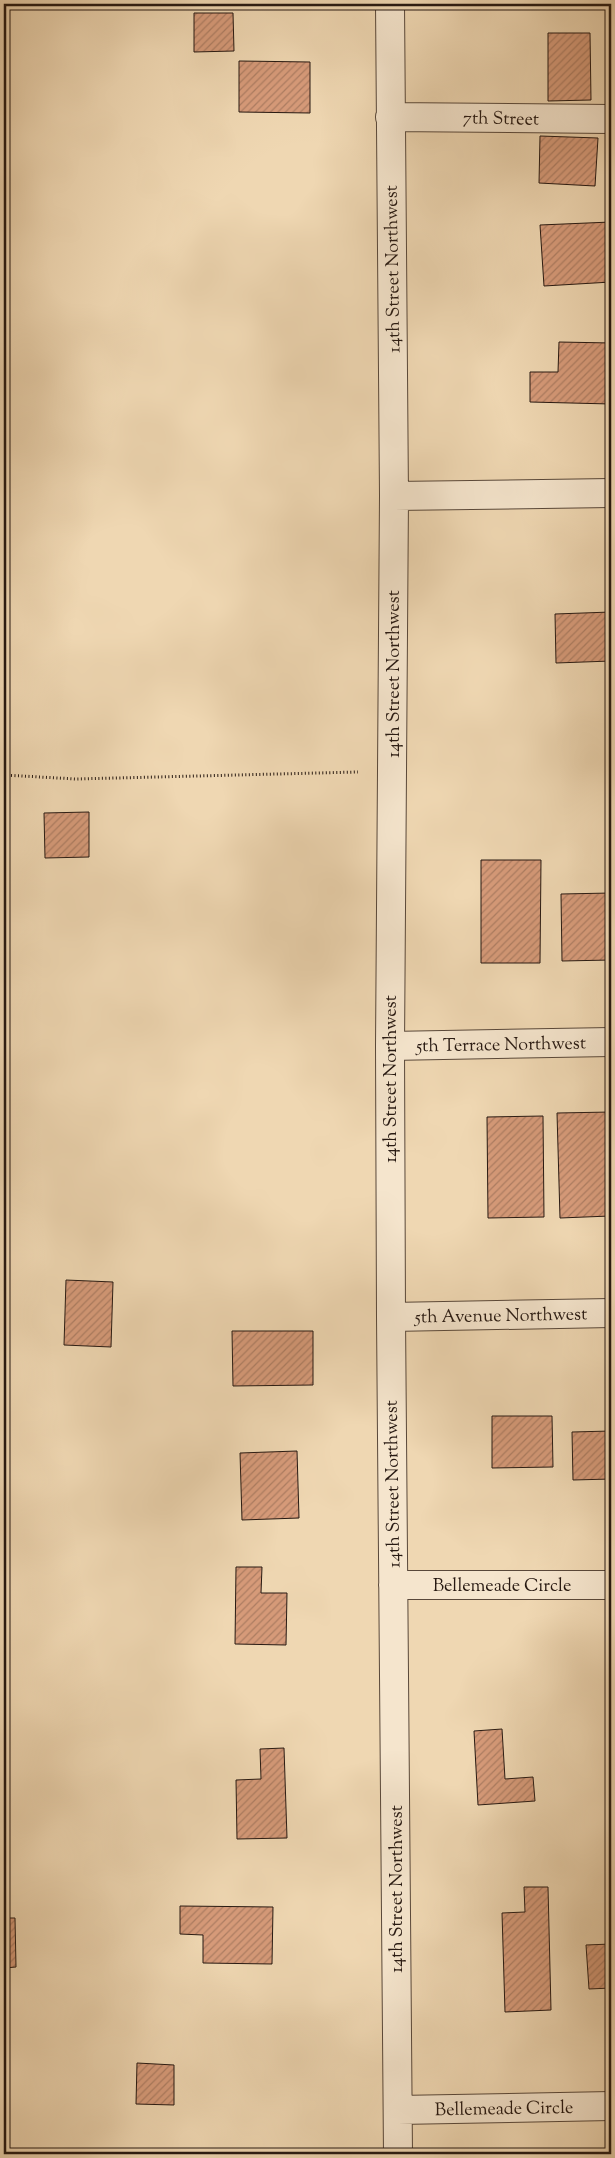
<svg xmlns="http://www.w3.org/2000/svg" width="615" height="2158" viewBox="0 0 615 2158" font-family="'Sorts Mill Goudy',serif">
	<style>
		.building { fill: url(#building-hatch); stroke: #271912 }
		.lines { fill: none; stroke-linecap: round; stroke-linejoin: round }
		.street-casing { stroke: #59483a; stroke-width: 30 }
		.path { stroke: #271912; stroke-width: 3; stroke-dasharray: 1 2.5; stroke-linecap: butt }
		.street { stroke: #f5e5cd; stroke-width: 28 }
		.labels { text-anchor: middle; stroke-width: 4; stroke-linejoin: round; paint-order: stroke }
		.street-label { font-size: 18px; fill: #271912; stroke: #f5e5cd }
	</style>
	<defs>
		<pattern id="building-hatch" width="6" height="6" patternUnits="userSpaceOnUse" patternTransform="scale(1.25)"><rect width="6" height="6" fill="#d79b7a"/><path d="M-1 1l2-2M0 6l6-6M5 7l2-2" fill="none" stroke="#ae7e63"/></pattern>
	</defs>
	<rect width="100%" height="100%" fill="#efd7b2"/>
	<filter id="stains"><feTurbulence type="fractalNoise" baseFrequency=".004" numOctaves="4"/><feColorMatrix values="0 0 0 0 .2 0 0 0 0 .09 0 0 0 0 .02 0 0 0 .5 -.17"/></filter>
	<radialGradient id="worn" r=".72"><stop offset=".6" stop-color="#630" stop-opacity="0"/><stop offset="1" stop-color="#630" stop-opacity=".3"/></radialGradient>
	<!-- building -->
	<path class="building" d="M194,13H233L234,51L194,52Z
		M608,29H611V107H606Z
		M548,33H590L591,100L548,101Z
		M239,61L310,62V113L239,112Z
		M540,136L598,138L595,186L539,183Z
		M611,222V282L544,286L540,225Z
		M559,342L611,343V404L530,402V372H558Z
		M611,612V661L556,663L555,614Z
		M89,812V857L45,858L44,813Z
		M481,860H541L540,963H481Z
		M611,893V960L562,961L561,894Z
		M611,1112V1164H608L610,1216L560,1218L557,1113Z
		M543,1116L544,1217L488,1218L487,1117Z
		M66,1280L113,1282L111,1347L64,1345Z
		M232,1331H313V1385L233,1386Z
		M492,1416H552L553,1467L492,1468Z
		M611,1431V1479L573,1480L572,1432Z
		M297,1451L299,1518L242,1520L240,1453Z
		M236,1567H262L261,1593H287L286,1645L235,1644Z
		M502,1729L505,1779L533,1777L535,1801L478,1805L474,1731Z
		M284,1748L287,1838L237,1839L236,1780L261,1779L260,1749Z
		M524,1887H548L551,2010L505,2012L502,1913L525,1912Z
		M180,1906L273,1907L272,1964L203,1963V1935L180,1934Z
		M4,1918H15L16,1967L4,1968Z
		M611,1944V1988L589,1989L586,1945Z
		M137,2063L174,2065V2105L136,2104Z"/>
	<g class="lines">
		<defs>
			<path id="street" d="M390,4L394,496L390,1046L391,1317L398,2154
				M390,117L611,119
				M394,496L611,493
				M390,1046L611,1042
				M391,1317L611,1313
				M393,1585H611
				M398,2110L611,2106"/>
		</defs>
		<!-- street casing -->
		<use href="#street" class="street-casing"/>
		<!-- path -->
		<path class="path" d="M4,775L76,779L358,772"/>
		<!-- street -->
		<use href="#street" class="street"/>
	</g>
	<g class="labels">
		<!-- street labels -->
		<g class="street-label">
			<text transform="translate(501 118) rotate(1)" y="6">7th Street</text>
			<text transform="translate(392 269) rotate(-91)" y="6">14th Street Northwest</text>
			<text transform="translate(393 674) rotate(-90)" y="6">14th Street Northwest</text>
			<text transform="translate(501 1044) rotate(-1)" y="6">5th Terrace Northwest</text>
			<text transform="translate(390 1079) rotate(-90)" y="6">14th Street Northwest</text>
			<text transform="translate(501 1315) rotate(-1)" y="6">5th Avenue Northwest</text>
			<text transform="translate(392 1484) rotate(-91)" y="6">14th Street Northwest</text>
			<text x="502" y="1591">Bellemeade Circle</text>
			<text transform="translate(396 1889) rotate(-90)" y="6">14th Street Northwest</text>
			<text transform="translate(504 2108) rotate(-1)" y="6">Bellemeade Circle</text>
		</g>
	</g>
	<!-- margin -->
	<rect width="615" height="2158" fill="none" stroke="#efd7b2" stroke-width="20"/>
	<rect x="5" y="5" width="605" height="2148" fill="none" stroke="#271912" stroke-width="2.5"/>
	<rect x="10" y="10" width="595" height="2138" fill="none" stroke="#271912"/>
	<rect width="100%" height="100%" filter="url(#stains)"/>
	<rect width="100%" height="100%" fill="url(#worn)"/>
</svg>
